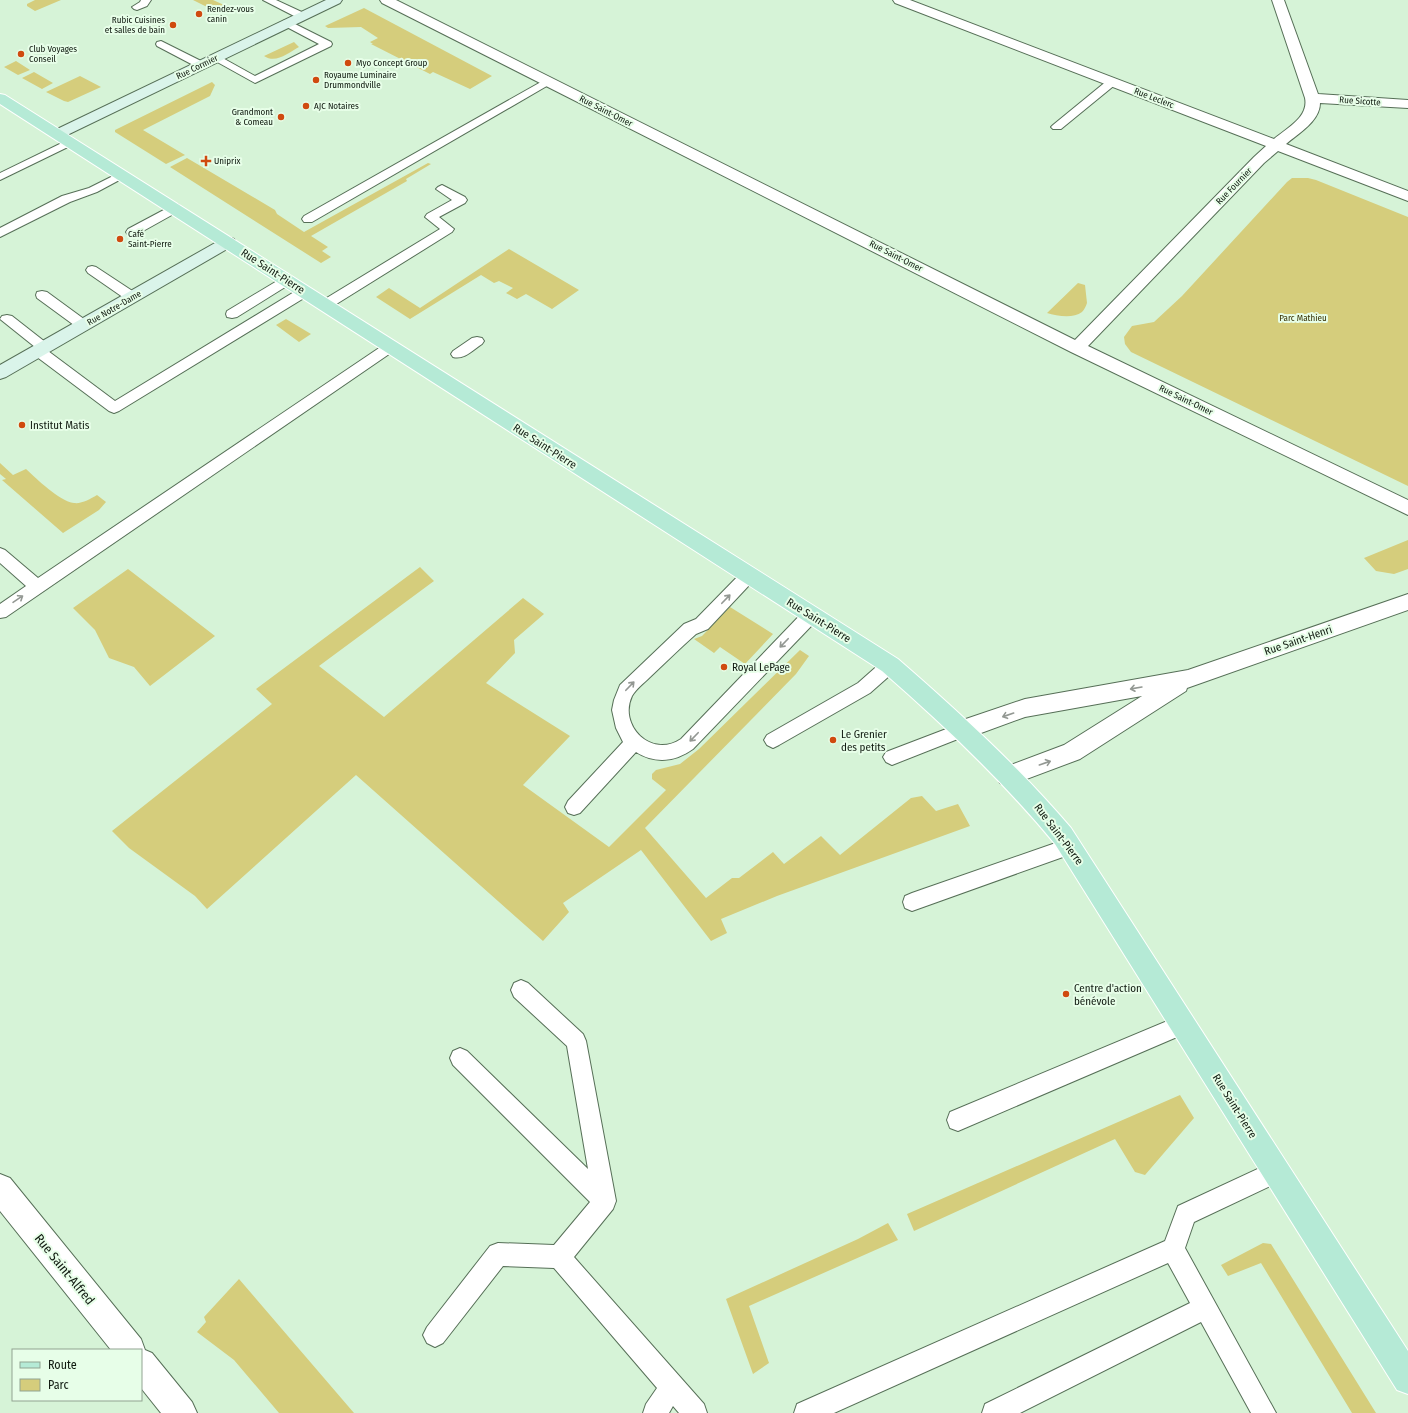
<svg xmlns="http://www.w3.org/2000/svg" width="1408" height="1413" viewBox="0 0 1408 1413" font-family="'Fira Sans Condensed',sans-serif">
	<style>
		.green { fill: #d5cd7c }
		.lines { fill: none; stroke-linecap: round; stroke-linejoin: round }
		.lane-casing { stroke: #566f57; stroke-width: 2 }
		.street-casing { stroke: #566f57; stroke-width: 2 }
		.secondary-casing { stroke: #566f57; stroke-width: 2 }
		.primary-casing { stroke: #fff; stroke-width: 2 }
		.lane { fill: #fff; fill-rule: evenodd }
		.street { fill: #fff; fill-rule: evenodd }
		.secondary { fill: #daf4ea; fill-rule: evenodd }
		.primary { fill: #b5ead6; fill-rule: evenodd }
		.oneway { stroke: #939893 }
		.poi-dot { fill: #d04a0f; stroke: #e7fee8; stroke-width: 1.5 }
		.labels { text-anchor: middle; stroke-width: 4; stroke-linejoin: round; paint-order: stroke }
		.far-poi-label { font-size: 9px; fill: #101a10; stroke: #e7fee8; text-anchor: start }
		.far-street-label { font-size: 9px; fill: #101a10; stroke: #e7fee8 }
		.far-park-label { font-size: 9px; fill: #383307; stroke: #e7fee8 }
		.street-label { font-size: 11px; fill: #101a10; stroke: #e7fee8 }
		.poi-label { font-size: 11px; fill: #101a10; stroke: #e7fee8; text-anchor: start }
		.near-street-label { font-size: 13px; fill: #101a10; stroke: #e7fee8 }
	</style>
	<rect width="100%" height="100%" fill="#d6f3d7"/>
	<!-- green -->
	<path class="green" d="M35,0H61L35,11L27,6V4Z
		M193,0H213L224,5L215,11Z
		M364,8L492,76L470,89L433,72L430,74L371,44H373L370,42L378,38L361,27L328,28L325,26Z
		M294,42L299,47C288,53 276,64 264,56Z
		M16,61L30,70L18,75L4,67Z
		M34,72L53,83L42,89L22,78Z
		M80,76L101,87L68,102L64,101L46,92Z
		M212,82L215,85L210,96L143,130L185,155L166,164L115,132V130Z
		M187,158L275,210L277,214L304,232L428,163L431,164L406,179L407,181L311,236L328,247L322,251L331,257L321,263L170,167Z
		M1292,178H1308L1316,180L1408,217V486L1131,352L1125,344L1124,337L1132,326L1154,322L1182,296L1287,182Z
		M509,249L579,290L552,309L526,294L517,299L506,293L513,288L499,281L494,283L481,275L410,319L376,297L389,288L420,308Z
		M1078,283L1085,285L1087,303C1086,306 1084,310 1082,312C1073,319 1057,316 1047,313Z
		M286,319L311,334L299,342L276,325Z
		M0,463L13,475L26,469C37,479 59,501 74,503C82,504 90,499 97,495L106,502L99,510L63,533L2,480L6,479L0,474Z
		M1408,540V569L1394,574L1376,571L1364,558Z
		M420,567L434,581L319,666L384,717L523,598L544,614L514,640L515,653L486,683L570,736L523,785L609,847L666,790L652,779V774L656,770L680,764L699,749L800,650L809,656L796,674L645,828L706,898L732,878H739L773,852L784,864L821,836L840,855L911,798L922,796L936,811L958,804L970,826L777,896L721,919L727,933L711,941L641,850L563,903L569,912L543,941L356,775L207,909L195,896L129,848L112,831L272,704L256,689Z
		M128,569L215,636L150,686L134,667L109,658L95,630L73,608Z
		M730,607L773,634L745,664L720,647L714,653L694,639L702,636Z
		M1180,1095L1194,1118L1145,1175L1135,1172L1115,1139L914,1231L907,1214Z
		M888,1223L898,1240L749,1306L769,1363L753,1374L726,1299L858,1239Z
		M1263,1243L1271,1244L1376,1413H1352L1261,1263L1228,1276L1221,1265Z
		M239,1279L354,1413H279L234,1360L197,1332L206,1322L204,1317Z"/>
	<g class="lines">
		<defs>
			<path id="lane" d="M141,0H151L147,6L137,10L134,9L132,7L140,2Z
				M263,0H276L306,14L307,16L306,18H298Z
				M287,20L331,42L332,44L331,46L255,83L210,58L211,56H219L255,76L319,44L283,25L282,23L283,21Z
				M161,41L205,63L206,65L205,67H197L157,46L156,44L157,42Z
				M548,78L553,81L552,83L312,222H304L302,219L304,216Z
				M1112,79L1116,80L1117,82L1116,84L1061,129H1053L1051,127L1053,125L1108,80Z
				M70,139L76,142L74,144L0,180V173Z
				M121,172L125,173L127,175L125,177L97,192L70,202L0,237V228L62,196L89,188Z
				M442,185L465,197L467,200L465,203L439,217L454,229L452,232L330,308L325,309L320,308L319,305L320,302L440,229L425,217L427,214L452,200L436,189L438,187Z
				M175,204L179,205L181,208L179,211L136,235H128L126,232L128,229Z
				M92,266L96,267L137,294L138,297L137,300H127L88,273L86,270L88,267Z
				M286,277L290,278L292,281L290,284L237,317L232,318L227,317L226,314L227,311L282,278Z
				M304,288L309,289L310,292L309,295L119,411L114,413L109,411L33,354L31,351L35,347L0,319L2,316L7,315L12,316L49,345L51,348L48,351L115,401L299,289Z
				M42,291L47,292L88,322L90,325L88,328L83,329L78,328L37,298L36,295L37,292Z
				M477,337L482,338L484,341L482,344C473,350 464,360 453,357L451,354L453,351L472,338Z
				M390,343L395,344L397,347L395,350L6,617L0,618V604L26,586L0,563V548L5,550L38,578L385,344Z
				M748,570L754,572L756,576L754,580L708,629L696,634C680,648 665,663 649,678C644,683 636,689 632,696C618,725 651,759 681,739L805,610L811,609L817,610L819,615L817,620L693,749C675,762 655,764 636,752L580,813L574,815L568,813L565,807L568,801L623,742L616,728L612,710L614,700L620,685L684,624L696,619L742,572Z
				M890,658L896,660L898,665L896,670L870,693L779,745L773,748L767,745L764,740L767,735L858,683L884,660Z
				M962,723L968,725L971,730L968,735L892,765L886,762L883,757L886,752Z
				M1070,838L1077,840L1079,846L1077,852L912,911L905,908L903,902L905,896L912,893Z
				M521,980L528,983L583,1034L586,1041L616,1201L613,1209L574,1257L704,1404L707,1413H679L673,1406L669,1413H643L646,1404L657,1388L554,1268L503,1266L443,1343L435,1347L427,1343L423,1335L427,1327L490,1246L498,1243L554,1245L590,1202L453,1065L450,1058L453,1051L460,1048L467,1051L588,1169L567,1046L514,997L511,990L514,983Z
				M1184,1014L1191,1017L1194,1024L1191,1031L958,1131L950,1128L947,1120L950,1112Z
				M1277,1160L1285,1163L1288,1171L1285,1179L1194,1222L1185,1248L1276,1413H1251L1201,1322L1020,1413H982L985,1404L1190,1303L1168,1263L834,1413H794L797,1404L1165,1241L1178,1206Z"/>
			<path id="street" d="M380,0H396L1075,340L1254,157L1266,146L895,3L893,0H910L1274,139C1287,128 1309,117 1305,98L1272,0H1284L1318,94L1408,100V108L1320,103C1320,121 1299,133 1286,144L1408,191V201L1278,151L1264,163L1088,346L1408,500V515L1071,352L382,3Z
				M1408,594V610L1187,688L1186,691L1080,759L1008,786L1000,783L997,776L1000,769L1064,745L1142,696L1025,717L962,740L954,737L951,730L954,723L1025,699L1188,670Z
				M0,1174L10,1178L141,1339L145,1350L152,1353L192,1402L197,1413H161L141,1388V1350H111L0,1211Z"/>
			<path id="secondary" d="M326,0H342L340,3L63,137L58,138L53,137L51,134L53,131Z
				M228,237L234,239L236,242L234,245L6,377L0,379V365L222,239Z"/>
			<path id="primary" d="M0,94L5,95L898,659C959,712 1019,767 1071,828L1408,1351V1394L1397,1390L1055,844C1003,781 944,725 882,671L0,104Z"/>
		</defs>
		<!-- lane casing -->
		<use href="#lane" class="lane-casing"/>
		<!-- street casing -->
		<use href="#street" class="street-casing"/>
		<!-- secondary casing -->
		<use href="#secondary" class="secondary-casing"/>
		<!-- primary casing -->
		<use href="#primary" class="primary-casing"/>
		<!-- lane -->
		<use href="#lane" class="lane"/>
		<!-- street -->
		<use href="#street" class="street"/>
		<!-- secondary -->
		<use href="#secondary" class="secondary"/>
		<!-- primary -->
		<use href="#primary" class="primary"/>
	</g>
	<!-- one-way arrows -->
	<defs><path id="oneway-shaft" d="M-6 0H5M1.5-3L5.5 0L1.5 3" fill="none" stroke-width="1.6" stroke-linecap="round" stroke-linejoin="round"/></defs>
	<g class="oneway">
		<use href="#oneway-shaft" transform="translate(18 599) rotate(-34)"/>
		<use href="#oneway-shaft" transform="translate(726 599) rotate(-46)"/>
		<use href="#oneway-shaft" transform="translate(784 643) rotate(134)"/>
		<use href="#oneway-shaft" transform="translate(630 686) rotate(-46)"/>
		<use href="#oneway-shaft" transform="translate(1136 688) rotate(170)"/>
		<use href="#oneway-shaft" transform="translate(1008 715) rotate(161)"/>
		<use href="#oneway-shaft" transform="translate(694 737) rotate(134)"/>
		<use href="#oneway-shaft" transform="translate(1045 763) rotate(-19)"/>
	</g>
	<!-- markers -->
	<g class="poi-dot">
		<circle cx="199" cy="14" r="4"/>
		<circle cx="173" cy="25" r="4"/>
		<circle cx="21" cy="54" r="4"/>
		<circle cx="348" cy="63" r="4"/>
		<circle cx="316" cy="80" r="4"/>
		<circle cx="306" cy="106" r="4"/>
		<circle cx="281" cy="117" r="4"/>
		<path d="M204 155h4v4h4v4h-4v4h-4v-4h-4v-4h4z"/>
		<circle cx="120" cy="239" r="4"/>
		<circle cx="22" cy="425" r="4"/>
		<circle cx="724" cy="667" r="4"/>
		<circle cx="833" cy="740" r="4"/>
		<circle cx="1066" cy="994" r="4"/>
	</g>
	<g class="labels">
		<!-- far-poi labels -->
		<g class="far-poi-label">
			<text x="207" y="12">Rendez-vous<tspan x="207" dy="10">canin</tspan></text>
			<text x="165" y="23" text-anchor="end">Rubic Cuisines<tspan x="165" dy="10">et salles de bain</tspan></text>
			<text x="29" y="52">Club Voyages<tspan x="29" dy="10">Conseil</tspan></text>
			<text x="356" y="66">Myo Concept Group</text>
			<text x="324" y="78">Royaume Luminaire<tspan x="324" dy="10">Drummondville</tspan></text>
			<text x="314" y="109">AJC Notaires</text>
			<text x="273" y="115" text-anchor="end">Grandmont<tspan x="273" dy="10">&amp; Comeau</tspan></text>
			<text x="214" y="164">Uniprix</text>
			<text x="128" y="237">Café<tspan x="128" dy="10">Saint-Pierre</tspan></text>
		</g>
		<!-- far-street labels -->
		<g class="far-street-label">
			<text transform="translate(197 67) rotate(-26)" y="3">Rue Cormier</text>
			<text transform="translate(1154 98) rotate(21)" y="3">Rue Leclerc</text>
			<text transform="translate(1360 101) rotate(4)" y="3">Rue Sicotte</text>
			<text transform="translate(606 111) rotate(27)" y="3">Rue Saint-Omer</text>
			<text transform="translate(1234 186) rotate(-46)" y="3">Rue Fournier</text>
			<text transform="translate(896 256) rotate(27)" y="3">Rue Saint-Omer</text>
			<text transform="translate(114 308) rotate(-30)" y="3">Rue Notre-Dame</text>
			<text transform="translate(1186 400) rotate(26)" y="3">Rue Saint-Omer</text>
		</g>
		<!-- far-park labels -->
		<g class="far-park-label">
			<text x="1303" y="321">Parc Mathieu</text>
		</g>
		<!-- street labels -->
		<g class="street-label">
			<text transform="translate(273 271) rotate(33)" y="4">Rue Saint-Pierre</text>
			<text transform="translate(545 446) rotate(33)" y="4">Rue Saint-Pierre</text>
			<text transform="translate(819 620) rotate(32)" y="4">Rue Saint-Pierre</text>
			<text transform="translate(1298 640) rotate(-19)" y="4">Rue Saint-Henri</text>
			<text transform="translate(1059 834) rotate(53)" y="4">Rue Saint-Pierre</text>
			<text transform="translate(1235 1106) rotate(58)" y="4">Rue Saint-Pierre</text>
		</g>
		<!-- poi labels -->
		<g class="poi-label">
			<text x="30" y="429">Institut Matis</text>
			<text x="732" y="671">Royal LePage</text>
			<text x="841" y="738">Le Grenier<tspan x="841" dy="13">des petits</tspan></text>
			<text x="1074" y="992">Centre d'action<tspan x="1074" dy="13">bénévole</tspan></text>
		</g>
		<!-- near-street labels -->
		<g class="near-street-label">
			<text transform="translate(65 1269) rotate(51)" y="5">Rue Saint-Alfred</text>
		</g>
	</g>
	<!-- legend -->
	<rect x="12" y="1349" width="130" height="52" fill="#e7fee8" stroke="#91a392"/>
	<rect x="20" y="1362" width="20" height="6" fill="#b5ead6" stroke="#91a392"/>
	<text x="48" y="1369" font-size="12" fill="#101a10">Route</text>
	<rect x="20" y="1379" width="20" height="12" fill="#d5cd7c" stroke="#91a392"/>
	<text x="48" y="1389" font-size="12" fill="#101a10">Parc</text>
</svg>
